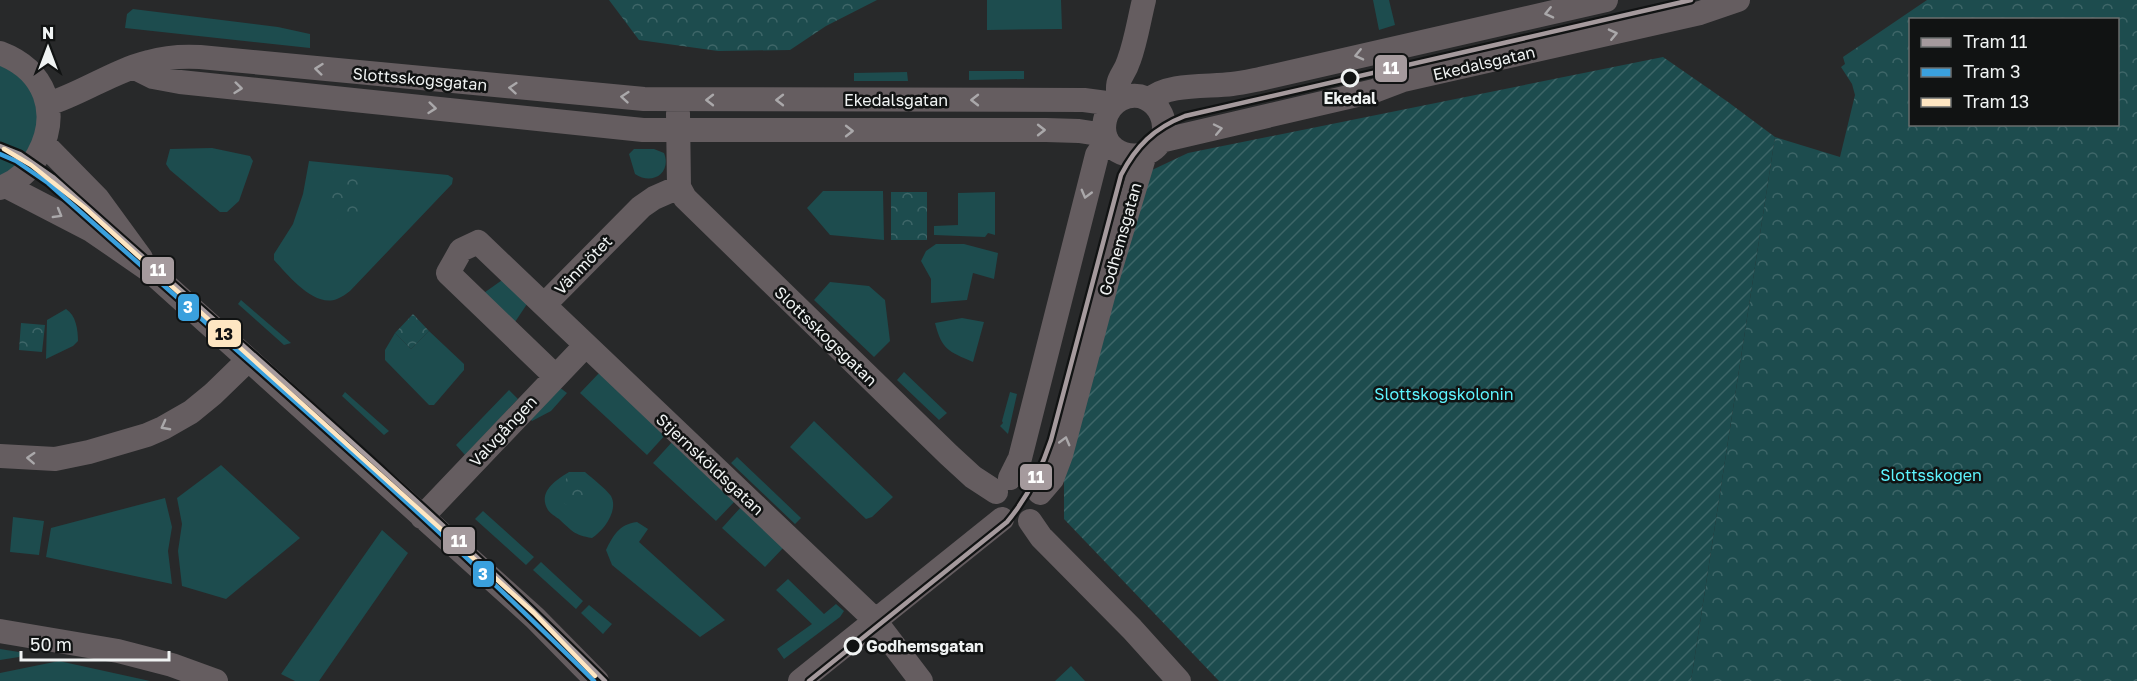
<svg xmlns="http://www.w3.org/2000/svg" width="2137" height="681" viewBox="0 0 2137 681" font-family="'Golos Text',sans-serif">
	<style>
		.grass { fill: #1d4c4e }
		.forest { fill: url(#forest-crowns); fill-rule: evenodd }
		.garden { fill: url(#garden-furrows) }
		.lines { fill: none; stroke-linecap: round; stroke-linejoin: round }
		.minor { stroke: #655d60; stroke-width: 24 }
		.tram-1-casing { stroke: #111313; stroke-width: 9 }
		.tram-2-casing { stroke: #111313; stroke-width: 9 }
		.tram-3-casing { stroke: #111313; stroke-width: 9 }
		.tram-1 { stroke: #a59a9d; stroke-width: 4.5 }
		.tram-2 { stroke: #3aa0dd; stroke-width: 4.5 }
		.tram-3 { stroke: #fee6c2; stroke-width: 4.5 }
		.oneway { stroke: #aaa8aa }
		.stop-dot { fill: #111313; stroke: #f0f3f3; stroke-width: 3 }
		.labels { text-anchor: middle; stroke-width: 5; stroke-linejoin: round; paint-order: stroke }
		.street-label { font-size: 16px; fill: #f0f3f3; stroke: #111313 }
		.stop-label { font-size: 16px; font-weight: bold; fill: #f0f3f3; stroke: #111313 }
		.park-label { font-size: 16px; fill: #5ef5ff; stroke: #111313 }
		.line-badge { stroke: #111313; stroke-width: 2 }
		.badge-label { font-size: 16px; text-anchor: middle; font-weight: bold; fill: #fff }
		.pale-badge-label { font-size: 16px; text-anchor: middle; font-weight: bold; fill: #111 }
	</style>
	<defs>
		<pattern id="forest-crowns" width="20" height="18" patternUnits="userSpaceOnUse" patternTransform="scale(1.5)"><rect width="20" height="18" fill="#1d4c4e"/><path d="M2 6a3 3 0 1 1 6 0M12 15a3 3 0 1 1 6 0" fill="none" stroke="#3e6668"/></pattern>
		<pattern id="garden-furrows" width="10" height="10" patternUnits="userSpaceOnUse" patternTransform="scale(1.5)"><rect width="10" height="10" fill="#1d4c4e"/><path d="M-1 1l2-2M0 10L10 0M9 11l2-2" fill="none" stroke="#3e6668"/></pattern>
	</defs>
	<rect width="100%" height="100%" fill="#28292a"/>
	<!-- grass -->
	<path class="grass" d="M987,0H1061L1062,29L987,30Z
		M1373,0H1389L1395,25L1379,30Z
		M133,9L278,27L310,34V48L125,28L127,14Z
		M0,65C8,70 18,74 24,80C54,111 32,159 0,177Z
		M969,71H1024V79L969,80Z
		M907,72L908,81H854V73Z
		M212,148L250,156L253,161L239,201L227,212H220L170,170L166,164L170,149Z
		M634,149H654L664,153C672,173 652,186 635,174L629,154Z
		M309,161L448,175L453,178L452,184L350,291C346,294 342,297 337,299C314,308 288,275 274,260V254L293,224L303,194Z
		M823,191H883L884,240L830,235L807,208Z
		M995,192V235L988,233L985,237L934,235V226L958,225V193Z
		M936,244H964L998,253L994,279L973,273L967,300L931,303V279L921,261L926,251Z
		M505,278L529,301L513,325L481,295Z
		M830,282L869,286L885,300L890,341L874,357L814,300Z
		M241,300L291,343L284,345L238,304Z
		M66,309C76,315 78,330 78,341L73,346L46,359L47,320Z
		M962,318L984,322L973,362C948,351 942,350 935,323Z
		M429,331L464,364V370L434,405H429L385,360V350L395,333L411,349Z
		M601,371L667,433L647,455L580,393Z
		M904,372L947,413L939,420L897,380Z
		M559,387L567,393L551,411L532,421L528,417Z
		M509,390L518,399L465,455L456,445Z
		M345,392L389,431L384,435L342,396Z
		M1010,392L1017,394L1008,434L1000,426L1003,423L1002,421Z
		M814,421L893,497L872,517L866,519L790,447Z
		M673,441L736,500L716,521L653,463Z
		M737,457L801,518L795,524L731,463Z
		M221,465L300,538L226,599L182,586L178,551L182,524L177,498Z
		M569,472H585C593,479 605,488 611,496C619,511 603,531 592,538C574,535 572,531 559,519C556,517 550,513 548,510C537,492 556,480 569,472Z
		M165,498L172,527L168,551L172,584L46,557L51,528Z
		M741,507L784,547L765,567L722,528Z
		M483,511L534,557L526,565L475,519Z
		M13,517L44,521L39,555L10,552Z
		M637,522L648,529L639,542L725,620L700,637L612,565L606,550C613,536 619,524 637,522Z
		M382,530L408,553L319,681H295L281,674Z
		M541,562L583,601L576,609L533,570Z
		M788,579L824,614L836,604L844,611L840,617L784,659L777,649L812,624L776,590Z
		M589,605L612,624L603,634L581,613Z
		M0,649L19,652L21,654L19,657L0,660Z
		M59,661L150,681H0V673Z
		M1071,666L1085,681H1055Z"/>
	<!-- forest -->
	<path class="forest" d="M609,0H877L826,26L790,50L718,51L639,40Z
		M1927,0H2137V681H1691L1775,137L1840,157L1855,95L1852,84L1841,67L1845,64L1843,57ZM1910,20H2118V124H1910Z
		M334,170L363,174L359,199L366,218L362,222L328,218Z
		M891,192H927V240H891Z
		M413,314L429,331L411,349L395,333Z
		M21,323L45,325L42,352L19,350Z
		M567,477L594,488L585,507L578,511L560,501L559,492Z"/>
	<!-- garden -->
	<path class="garden" d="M1663,57L1728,102L1775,137L1691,681H1219L1064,519V479L1112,296L1152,170L1188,153Z"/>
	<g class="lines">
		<!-- minor -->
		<path class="minor" d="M0,53C45,70 61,112 38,155C29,171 17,182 0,188
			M133,67L153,77L180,82L643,130H1046L1079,131L1105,135
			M1119,100C1115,76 1123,79 1129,60C1136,41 1139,20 1144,0
			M1149,100C1166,83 1208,87 1232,84C1241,83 1250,81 1260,79L1606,0
			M48,104C83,93 113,71 149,62C166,57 183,56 200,57L644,99L1084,100L1114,104
			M678,114L679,187L685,198L949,455L973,477L996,492
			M1160,141L1374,91L1403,80L1700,13L1738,0
			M44,144L98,199L141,258
			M6,186L91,230L149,270L535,618L597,681
			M544,305L873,618L921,681
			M555,376L448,273L461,250L478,242L544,305L641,207L654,198L679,187
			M0,456L55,459L89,452L147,435L163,428L191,412L213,394L248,360
			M1010,478L1020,458L1097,155L1107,140
			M1040,493L1052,479L1061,455L1109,274L1145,154C1183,138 1158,82 1121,99C1112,104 1107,111 1105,120C1099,146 1123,160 1145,154
			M422,517L585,346
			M1030,521L1041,537L1132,629L1179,681
			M0,631L118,651L172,665L216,681
			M800,681L1002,519"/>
		<defs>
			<path id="tram-1" d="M0,146L20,154L53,177C239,343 429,505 605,681
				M809,681L1007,522C1028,497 1041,470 1051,440L1121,175C1136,146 1154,128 1185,116L1691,0"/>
			<path id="tram-2" d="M0,154L16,161L48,183C232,347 420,507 594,681"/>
			<path id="tram-3" d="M4,149L31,165L85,208L534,613L595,676"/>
		</defs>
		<!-- tram-1 casing -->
		<use href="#tram-1" class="tram-1-casing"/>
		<!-- tram-2 casing -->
		<use href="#tram-2" class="tram-2-casing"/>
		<!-- tram-3 casing -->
		<use href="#tram-3" class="tram-3-casing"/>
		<!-- tram-1 -->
		<use href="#tram-1" class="tram-1"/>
		<!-- tram-2 -->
		<use href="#tram-2" class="tram-2"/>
		<!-- tram-3 -->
		<use href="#tram-3" class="tram-3"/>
	</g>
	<!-- one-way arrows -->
	<defs><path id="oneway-chevron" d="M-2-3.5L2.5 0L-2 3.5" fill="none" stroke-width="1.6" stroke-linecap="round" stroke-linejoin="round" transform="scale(1.5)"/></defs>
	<g class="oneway">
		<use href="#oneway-chevron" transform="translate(1549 13) rotate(167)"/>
		<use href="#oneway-chevron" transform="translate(1613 34) rotate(-13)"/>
		<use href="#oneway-chevron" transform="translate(1359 55) rotate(167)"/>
		<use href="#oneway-chevron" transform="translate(319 69) rotate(-174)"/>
		<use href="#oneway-chevron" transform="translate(238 88) rotate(6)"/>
		<use href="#oneway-chevron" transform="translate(513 88) rotate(-175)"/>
		<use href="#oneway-chevron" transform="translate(625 97) rotate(-175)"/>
		<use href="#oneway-chevron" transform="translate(710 100) rotate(180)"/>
		<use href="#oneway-chevron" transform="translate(780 100) rotate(-180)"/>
		<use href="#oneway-chevron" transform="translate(975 100) rotate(-180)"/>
		<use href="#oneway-chevron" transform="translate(432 108) rotate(6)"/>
		<use href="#oneway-chevron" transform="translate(1218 129) rotate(-12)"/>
		<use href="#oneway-chevron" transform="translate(1041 130)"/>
		<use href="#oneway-chevron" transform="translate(849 131)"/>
		<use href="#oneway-chevron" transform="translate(1086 194) rotate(105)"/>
		<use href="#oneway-chevron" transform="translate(58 214) rotate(30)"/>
		<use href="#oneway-chevron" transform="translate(165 426) rotate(152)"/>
		<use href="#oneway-chevron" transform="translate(1065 441) rotate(-75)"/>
		<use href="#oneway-chevron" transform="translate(31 458) rotate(-177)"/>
	</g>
	<!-- markers -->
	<g class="stop-dot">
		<circle cx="1350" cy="78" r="8"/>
		<circle cx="853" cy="646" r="8"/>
	</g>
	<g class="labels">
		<!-- street labels -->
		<g class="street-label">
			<text transform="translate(1484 63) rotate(-13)" y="6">Ekedalsgatan</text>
			<text transform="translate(420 79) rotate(5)" y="6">Slottsskogsgatan</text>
			<text x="896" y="106">Ekedalsgatan</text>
			<text transform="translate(1120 239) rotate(-74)" y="6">Godhemsgatan</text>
			<text transform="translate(583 265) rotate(-46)" y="6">Vänmötet</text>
			<text transform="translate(826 336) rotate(44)" y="6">Slottsskogsgatan</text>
			<text transform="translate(503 431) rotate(-47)" y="6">Valvgången</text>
			<text transform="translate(710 464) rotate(43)" y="6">Stjernsköldsgatan</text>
		</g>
		<!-- stop labels -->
		<g class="stop-label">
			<text x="1350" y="104">Ekedal</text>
			<text x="866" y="652" text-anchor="start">Godhemsgatan</text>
		</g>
		<!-- park labels -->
		<g class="park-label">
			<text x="1444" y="400">Slottskogskolonin</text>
			<text x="1931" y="481">Slottsskogen</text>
		</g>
	</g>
	<g class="line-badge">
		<rect x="1374" y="54" width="34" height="29" rx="6" fill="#a59a9d"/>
		<rect x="141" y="256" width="34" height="29" rx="6" fill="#a59a9d"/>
		<rect x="177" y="293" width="23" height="29" rx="6" fill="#3aa0dd"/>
		<rect x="207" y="319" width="35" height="29" rx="6" fill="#fee6c2"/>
		<rect x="1019" y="463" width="34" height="28" rx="6" fill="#a59a9d"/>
		<rect x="442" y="526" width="34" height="29" rx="6" fill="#a59a9d"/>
		<rect x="472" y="560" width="23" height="28" rx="6" fill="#3aa0dd"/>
	</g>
	<g class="badge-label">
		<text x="1391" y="74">11</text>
		<text x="158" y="276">11</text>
		<text x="188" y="313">3</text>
		<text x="1036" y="483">11</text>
		<text x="459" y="547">11</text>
		<text x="483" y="580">3</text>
	</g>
	<g class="pale-badge-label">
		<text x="224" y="340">13</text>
	</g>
	<!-- legend -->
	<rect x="1909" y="18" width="210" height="108" fill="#111313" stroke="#6a6d6d" stroke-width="1.5"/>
	<rect x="1921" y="38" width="30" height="9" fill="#a59a9d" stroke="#6a6d6d" stroke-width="1.5"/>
	<text x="1963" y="48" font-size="18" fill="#f0f3f3">Tram 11</text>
	<rect x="1921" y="68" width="30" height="9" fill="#3aa0dd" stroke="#6a6d6d" stroke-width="1.5"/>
	<text x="1963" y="78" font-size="18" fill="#f0f3f3">Tram 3</text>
	<rect x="1921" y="98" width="30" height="9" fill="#fee6c2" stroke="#6a6d6d" stroke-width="1.5"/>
	<text x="1963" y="108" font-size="18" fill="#f0f3f3">Tram 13</text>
	<!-- north arrow -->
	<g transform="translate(48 48)" stroke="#111313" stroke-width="4.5" paint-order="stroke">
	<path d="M0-4.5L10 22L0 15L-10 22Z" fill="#f0f3f3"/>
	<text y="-9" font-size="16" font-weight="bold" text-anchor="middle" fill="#f0f3f3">N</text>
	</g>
	<!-- scale -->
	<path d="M21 651v9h148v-9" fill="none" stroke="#f0f3f3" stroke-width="3"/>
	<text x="30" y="651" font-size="18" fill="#f0f3f3" stroke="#111313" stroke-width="4.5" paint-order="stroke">50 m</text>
</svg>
